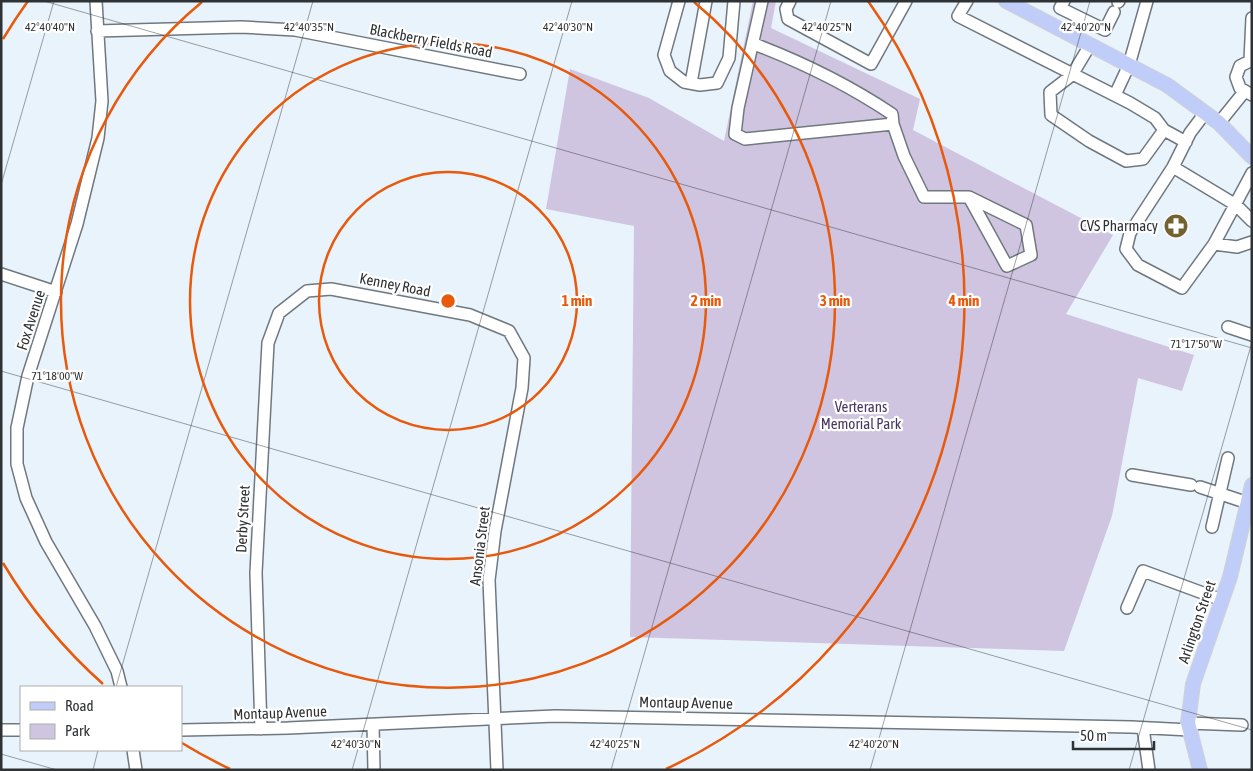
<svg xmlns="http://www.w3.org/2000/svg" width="1253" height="771" viewBox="0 0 1253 771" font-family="'Asap Condensed',sans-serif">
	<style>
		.green { fill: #cfc5e0 }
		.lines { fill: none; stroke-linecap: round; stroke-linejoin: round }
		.minor-casing { stroke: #70787f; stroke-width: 14 }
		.major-casing { stroke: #d1d2d3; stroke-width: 16 }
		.minor { stroke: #fff; stroke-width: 11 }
		.major { stroke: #c1cdf9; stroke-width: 14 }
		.ticks { fill: none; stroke: #2f3235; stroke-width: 1; stroke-opacity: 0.45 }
		.ring { fill: none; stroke: #e8590c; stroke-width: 2.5 }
		.labels { text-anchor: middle; stroke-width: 4.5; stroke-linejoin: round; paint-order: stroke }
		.street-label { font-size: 15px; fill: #2f3235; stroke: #fff }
		.poi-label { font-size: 15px; fill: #2f3235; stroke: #fff; text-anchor: end }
		.park-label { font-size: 15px; fill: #483762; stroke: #fff }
		.ticks-label { font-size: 12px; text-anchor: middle; fill: #2f3235; stroke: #fff; stroke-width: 4.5; stroke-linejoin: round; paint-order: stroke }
		.centre { fill: #e8590c; stroke: #fff; stroke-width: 2.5 }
		.ring-label { font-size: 15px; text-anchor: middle; font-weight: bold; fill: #e8590c; stroke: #fff; stroke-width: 4.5; stroke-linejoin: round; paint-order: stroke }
	</style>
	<rect width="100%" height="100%" fill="#e9f3fb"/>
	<!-- green -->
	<path class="green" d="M753,1H776L771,28L920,99L913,130L1113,235L1066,314L1194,355L1182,391L1138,378L1112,516L1064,651L630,637L634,226L546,209L570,69L649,98L724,141Z"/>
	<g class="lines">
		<defs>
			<path id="minor" d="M96,1L102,101L98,138L77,224L28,376L17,428V464L26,498L46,542L95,626L117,671L121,687
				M679,1L664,55L670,71L684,82L700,85L717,83L729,58L734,1
				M790,1L786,9L788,19L871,64L906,1
				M967,1L958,16L1130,103L1155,118L1164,130
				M1064,1L1060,8L1105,30L1114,12
				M1118,2L1119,1
				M97,31L241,27L295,30L520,74
				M754,44C804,63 847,84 892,114L893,124L745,139L735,134L738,108L762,1
				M1090,45L1072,75L1050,92L1051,115L1089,141L1126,161L1143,159L1164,130L1186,142
				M1250,60L1252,18
				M1252,60L1240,66L1236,77L1240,88L1252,95
				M691,83L706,1
				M1115,95L1129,65L1147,1
				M1205,113L1190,133L1173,167L1236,205L1252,221
				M1219,123L1244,92
				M893,124L904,156L924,197H969L1026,225L1031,255L1007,266L969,197
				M1173,167L1130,233L1126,249L1138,265L1182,288L1214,244L1237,247L1252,242
				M1214,244L1252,173
				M1,274L56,292
				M1228,327L1252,335
				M1132,475L1191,485
				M1200,487L1248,503
				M1212,527L1228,458
				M1127,608L1143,571L1222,600
				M1188,723L1242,725
				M373,725L374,770
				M1143,728L1149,770
				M261,729L256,573L268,343L279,313L307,291L331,289L470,315L509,331L524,358L522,388L495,531L489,580L497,770
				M1,730H21
				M181,730L288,728L555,716L1131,727L1190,730
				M133,750L136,770"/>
			<path id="major" d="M1006,1L1167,85L1219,123L1252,157
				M1200,770L1188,723L1193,684L1230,577L1252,485"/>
		</defs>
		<!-- minor casing -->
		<use href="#minor" class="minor-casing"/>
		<!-- major casing -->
		<use href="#major" class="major-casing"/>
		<!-- minor -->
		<use href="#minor" class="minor"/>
		<!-- major -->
		<use href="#major" class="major"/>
	</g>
	<!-- ticks -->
	<path class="ticks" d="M44,1L1252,348M1,185L54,1M1,371L1252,730M116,687L313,1M1,754L57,770M93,770L98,750M352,770L572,1M611,770L831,1M870,770L1090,1M1129,770L1252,342"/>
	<!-- distance rings -->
	<g class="ring">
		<circle cx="448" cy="301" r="129"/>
		<circle cx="448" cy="301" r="258"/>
		<path d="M694 2A387 387 0 1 1 202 2"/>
		<path d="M230 769A516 516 0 0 1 182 743M103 684A516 516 0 0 1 3 563M3 39A516 516 0 0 1 28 1M868 1A516 516 0 0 1 666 769"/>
	</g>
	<!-- icons -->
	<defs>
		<symbol id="pharmacy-disc" viewBox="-11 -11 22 22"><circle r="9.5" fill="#71622f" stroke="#fff"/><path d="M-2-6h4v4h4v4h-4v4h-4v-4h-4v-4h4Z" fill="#fff"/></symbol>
	</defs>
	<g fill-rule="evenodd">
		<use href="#pharmacy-disc" x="1162" y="212" width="28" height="28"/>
	</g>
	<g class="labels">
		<!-- street labels -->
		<g class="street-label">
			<text transform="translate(431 41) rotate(11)" y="5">Blackberry Fields Road</text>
			<text transform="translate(395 285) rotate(11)" y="5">Kenney Road</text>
			<text transform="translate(31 320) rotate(-72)" y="5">Fox Avenue</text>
			<text transform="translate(243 519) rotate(-87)" y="5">Derby Street</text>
			<text transform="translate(480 546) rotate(-83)" y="5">Ansonia Street</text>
			<text transform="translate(1197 622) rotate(-71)" y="5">Arlington Street</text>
			<text transform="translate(686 703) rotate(1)" y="5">Montaup Avenue</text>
			<text transform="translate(280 713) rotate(-2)" y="5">Montaup Avenue</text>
		</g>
		<!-- poi labels -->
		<g class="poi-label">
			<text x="1158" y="231">CVS Pharmacy</text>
		</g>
		<!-- park labels -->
		<g class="park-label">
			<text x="861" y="412">Verterans<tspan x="861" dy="17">Memorial Park</tspan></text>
		</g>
	</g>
	<g class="ticks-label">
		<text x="50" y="31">42°40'40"N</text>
		<text x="309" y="31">42°40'35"N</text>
		<text x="568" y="31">42°40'30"N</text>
		<text x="827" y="31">42°40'25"N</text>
		<text x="1086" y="31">42°40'20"N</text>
		<text x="1196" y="348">71°17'50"W</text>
		<text x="57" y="380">71°18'00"W</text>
		<text x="356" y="748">42°40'30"N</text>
		<text x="615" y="748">42°40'25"N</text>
		<text x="874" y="748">42°40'20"N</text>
	</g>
	<circle cx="448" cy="301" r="8" class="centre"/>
	<g class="ring-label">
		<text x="577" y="306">1 min</text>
		<text x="706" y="306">2 min</text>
		<text x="835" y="306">3 min</text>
		<text x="964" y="306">4 min</text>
	</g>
	<!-- border -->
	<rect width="1253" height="771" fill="none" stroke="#2f3235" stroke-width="5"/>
	<!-- legend -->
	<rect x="20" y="686" width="162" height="65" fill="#ffffff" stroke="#acadae"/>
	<rect x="30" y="702" width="25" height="8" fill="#c1cdf9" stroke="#acadae"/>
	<text x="65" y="711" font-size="15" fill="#2f3235">Road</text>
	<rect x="30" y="724" width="25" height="15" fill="#cfc5e0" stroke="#acadae"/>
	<text x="65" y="736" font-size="15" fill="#2f3235">Park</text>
	<!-- scale -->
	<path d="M1073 741v8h81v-8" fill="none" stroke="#2f3235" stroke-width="2.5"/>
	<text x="1080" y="741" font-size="15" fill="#2f3235" stroke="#ffffff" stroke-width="4" paint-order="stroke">50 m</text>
</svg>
